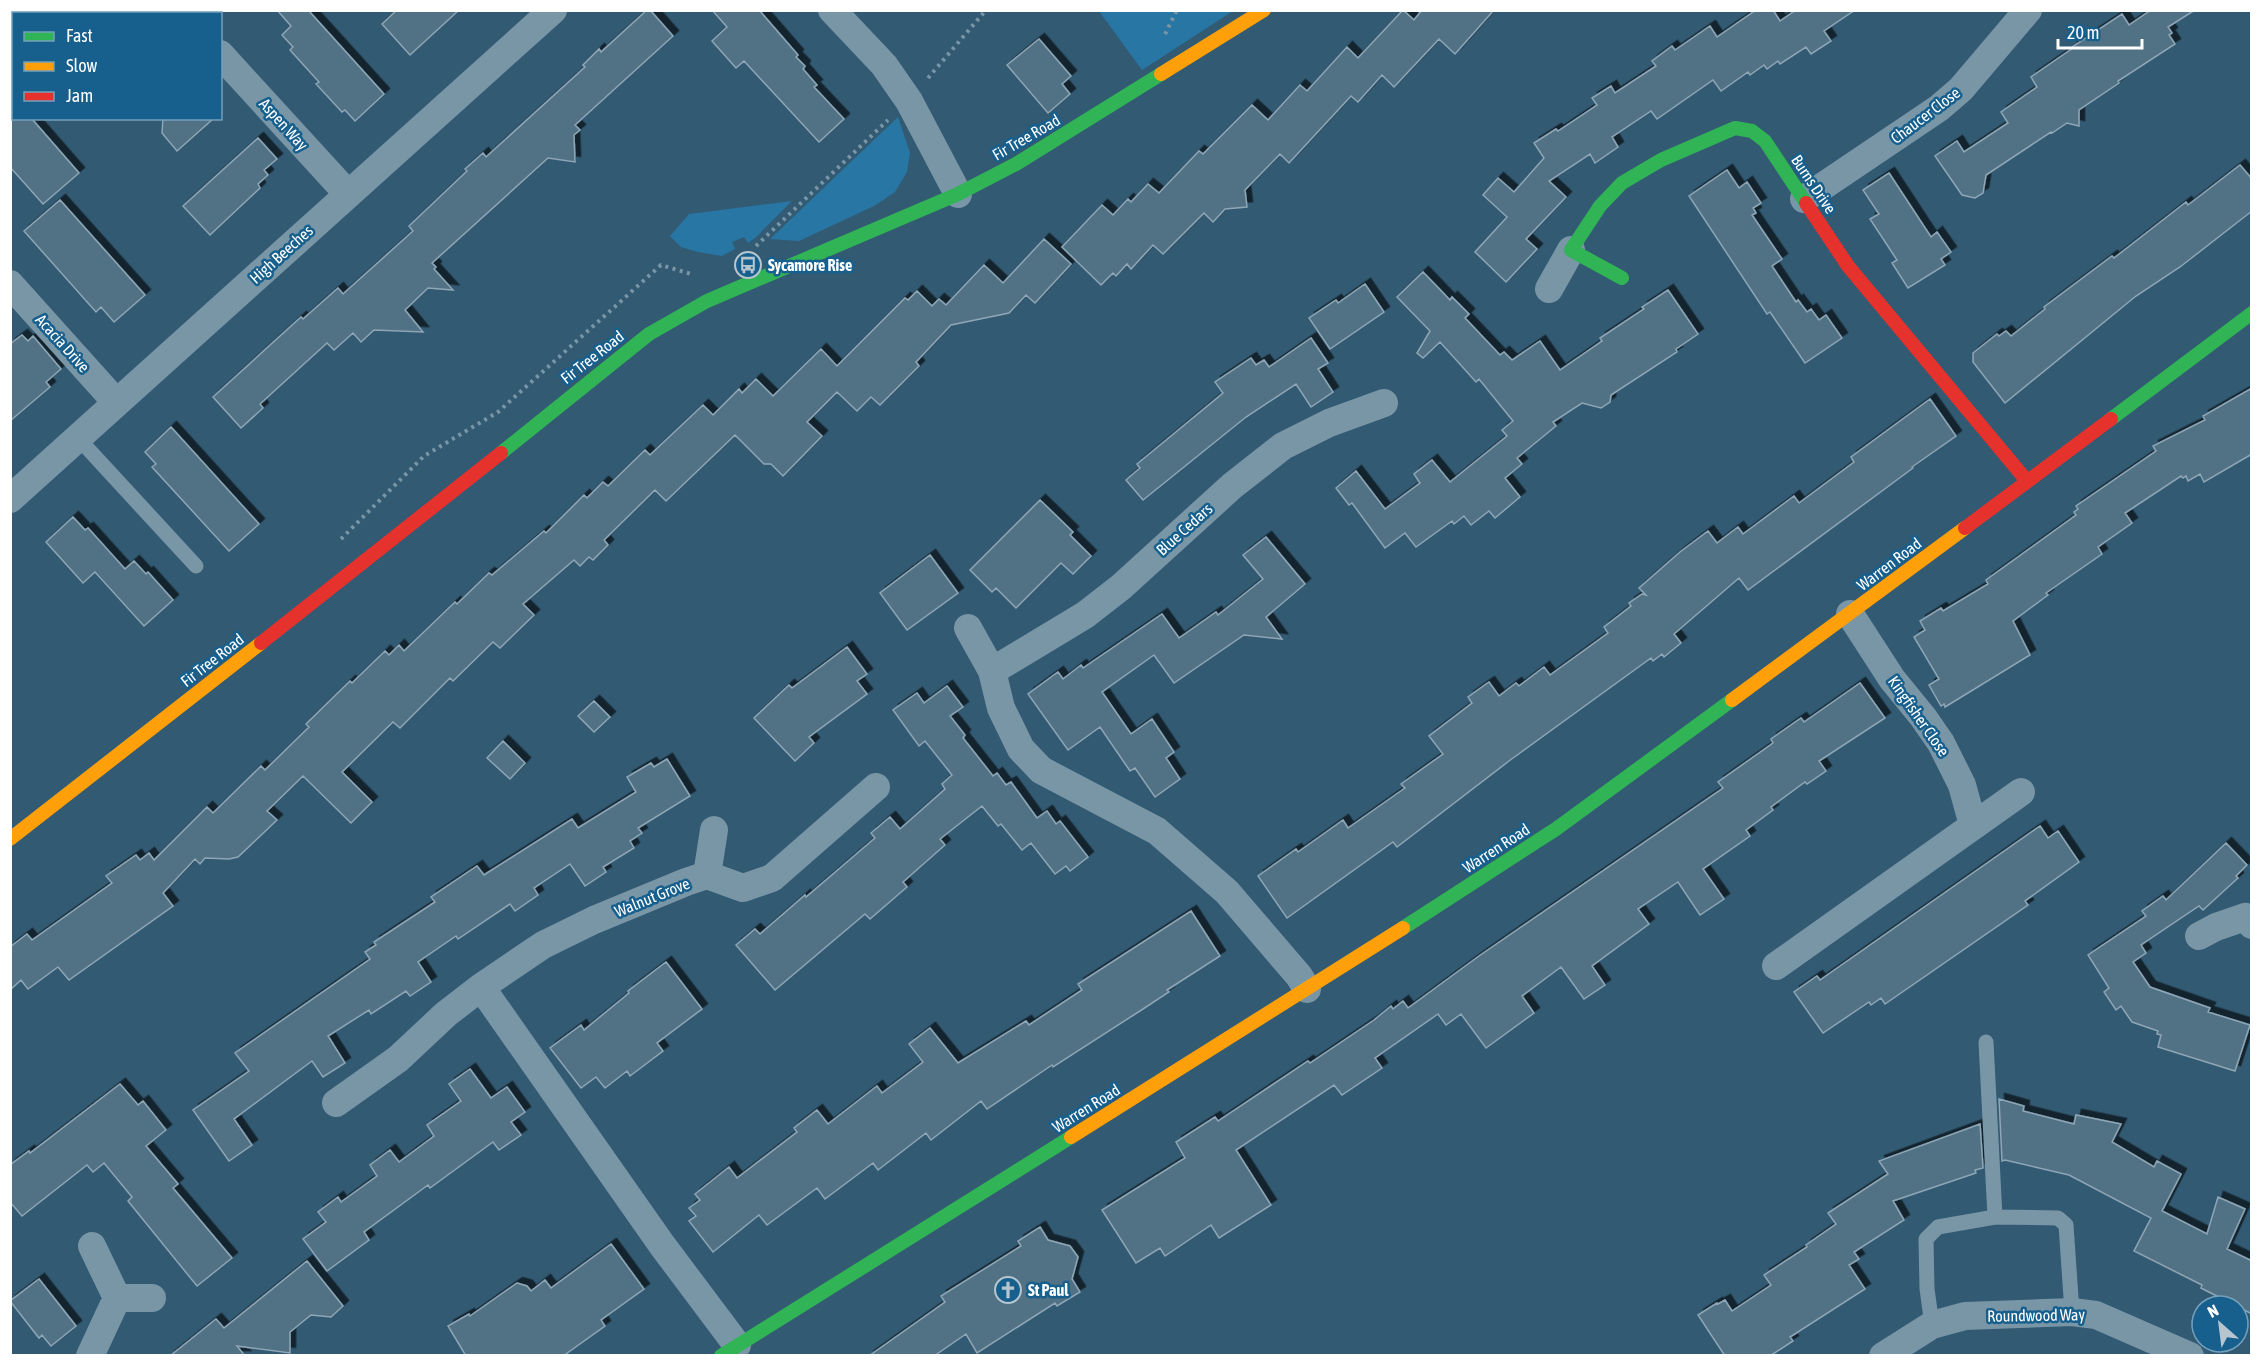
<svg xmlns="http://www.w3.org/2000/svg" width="2262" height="1366" viewBox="0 0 2262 1366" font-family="'Asap Condensed',sans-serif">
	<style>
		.green { fill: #2876a3 }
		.building { fill: #517184; stroke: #8ea6b5; stroke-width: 1.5; filter: url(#shadow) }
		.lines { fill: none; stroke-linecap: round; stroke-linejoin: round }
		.path { stroke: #7996a6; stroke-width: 4; stroke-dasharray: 3 4.5; stroke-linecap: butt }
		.lane { stroke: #7996a6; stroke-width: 15 }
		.street { stroke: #7996a6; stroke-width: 28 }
		.fast { stroke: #30b455; stroke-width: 14 }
		.slow { stroke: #ff9f0a; stroke-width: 14 }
		.jam { stroke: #e5322d; stroke-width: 14 }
		.labels { text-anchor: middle; stroke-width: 5; stroke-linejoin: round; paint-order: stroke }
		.street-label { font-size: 16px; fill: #fff; stroke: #17608e }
		.poi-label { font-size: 16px; font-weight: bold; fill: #fff; stroke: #17608e; text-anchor: start }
	</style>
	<defs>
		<filter id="shadow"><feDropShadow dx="5.5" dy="-5.5" stdDeviation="0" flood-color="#0009"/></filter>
	</defs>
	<rect width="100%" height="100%" fill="#325a73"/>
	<!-- green -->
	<path class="green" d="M1099,11H1233L1142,70Z
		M898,117L910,153L907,172L895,192L874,206L799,241L770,239Z
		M792,201L755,238L748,243L744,237L732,242L735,249L722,256L698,252L681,247L670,236L689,214Z"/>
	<!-- building -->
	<path class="building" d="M277,10H308L384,94L355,121L345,110L342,112L316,84L319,82L290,50L293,47L282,35L291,26Z
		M397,10H459L410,55L382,24Z
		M647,10H650L673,36L575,125L580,130L574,135L575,162L548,158L432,263L436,267L434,269L453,290L428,288L405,310L423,332L374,330L361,342L353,333L334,350L327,343L260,404L263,408L241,428L213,397L301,317L303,319L338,288L343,294L413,231L409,226L467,171L465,169L483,153L486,157L585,67L583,65L599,49L601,52Z
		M712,10H759L798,55L796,57L805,66L803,69L817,85L814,87L844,119L819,142L744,61L736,68L712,41L727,27Z
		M1403,10L1414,20L1422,10H1494L1455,54L1439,39L1394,87L1382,75L1358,102L1351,96L1289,163L1280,154L1245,190L1247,207L1225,209L1213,222L1204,213L1163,254L1153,245L1131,269L1127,264L1116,276L1113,273L1101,285L1062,247L1102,205L1113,215L1128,199L1131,202L1148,184L1159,193L1199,151L1203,154L1252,105L1268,120L1300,85L1307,91L1347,47L1358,58Z
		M1756,10H1773L1780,21L1796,10H1855L1824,31L1831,41L1811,54L1806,47L1780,64L1778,61L1767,69L1764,65L1750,75L1748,72L1721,91L1713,80L1657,119L1651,111L1612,137L1618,147L1595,163L1590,154L1549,181L1566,197L1526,239L1537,249L1506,282L1475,252L1507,217L1483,195L1498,178L1514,192L1544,158L1534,143L1556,129L1558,131L1597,105L1592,98L1611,86L1615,93L1656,66L1652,61L1672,46L1675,50L1710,26L1717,37Z
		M2151,10H2195L2168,27L2172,33L2169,35L2175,44L2118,81L2119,83L2079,110V126L2067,123L2052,133L2051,132L1986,175L1983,193L1975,198L1962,195L1935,156L1957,141L1964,152L2008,123L2001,112L2037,87L2031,77L2073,48L2072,47L2122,14L2129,25Z
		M1039,39L1071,76L1062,84L1070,94L1048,113L1007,65Z
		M10,112L14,113V118L32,119L79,173L43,204L10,167Z
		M163,118H214L177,151L162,133Z
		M258,138L277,159L264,170L268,175L258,184L260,188L210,235L183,206Z
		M2240,165L2252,179V211L2180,267L2136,296L2005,403L1973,362V353L1997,334L1999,336L2006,331L2011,336L2045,309L2044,307L2112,256L2114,258L2186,202L2188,205Z
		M1727,170L1739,188L1747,182L1761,203L1753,208L1756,213L1752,215L1782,259L1772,266L1796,302L1798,300L1807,312L1811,309L1819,320L1826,315L1842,338L1805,363L1770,312L1767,314L1689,196Z
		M1889,173L1931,237L1937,232L1951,252L1941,259L1945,265L1908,288L1892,263L1897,260L1870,219L1879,214L1863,190Z
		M60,200L145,295L114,322L101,307L96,312L24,231Z
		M1044,239L1071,264L1035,303L1026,295L1009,313L951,325L916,362L919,366L880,405L871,397L857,411L837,392L807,422L822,436L783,476L771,464H764L735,435L666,501L655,490L604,540L608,545L593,560L589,557L580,566L574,560L523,604L534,615L500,648L493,642L453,681L450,678L400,728L393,722L342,772L372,802L351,823L303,776L267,811L277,820L238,857L229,859L205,858L200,864L195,859L163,893L173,906L69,980L58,967L28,989L21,980L10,990V947L27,934L32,940L112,883L106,876L136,855L140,860L149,853L154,860L207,807L213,813L261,766L265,770L309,727L306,724L350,681L352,683L385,651L389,655L399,645L404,651L455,602L457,604L489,573L492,575L544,531L546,533L584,495L587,498L603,482L608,486L645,450L650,455L703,405L713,415L739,389L742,393L756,379L773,396L821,349L837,366L905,298L908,300L917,291L932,306L939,299L946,305L984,265L1003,283Z
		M1423,272L1450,300L1452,297L1469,314L1465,318L1500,355L1504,352L1512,360L1540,341L1560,370L1602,341L1600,338L1644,309L1642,307L1668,290L1698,334L1676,349L1677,352L1611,395L1610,402L1601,408L1582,403L1553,422L1556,426L1517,458L1522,464L1505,478L1520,497L1495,518L1489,511L1471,525L1464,516L1454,524L1452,521L1416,547L1405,533L1385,548L1352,503L1349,505L1336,488L1356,471L1385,509L1420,483L1414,474L1432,460L1450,482L1507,436L1502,430L1513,421L1479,379L1476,382L1440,342L1423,358L1417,353L1430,331L1397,297Z
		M1365,284L1384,312L1330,349L1309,318L1336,300L1338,303Z
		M22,335L28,341L33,336L61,369L46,382L50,387L10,421V344Z
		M1311,338L1328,363L1318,369L1333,392L1311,407L1296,384L1246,417L1143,500L1126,480L1140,468L1137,464L1223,393L1215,382L1251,358L1256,365L1264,360L1269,367Z
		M2252,388V454L2204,482L2200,474L2188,481L2186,476L2183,478L2181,476L2125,513L2132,523L2098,547L2102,554L2046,593L2048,595L2013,621L2030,655L1945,707L1944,704L1941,706L1929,685L1939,679L1914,637L1925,630L1920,621L1941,608L1943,611L1988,584L1986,580L2076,515L2074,512L2078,509L2076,506L2156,451L2153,446L2205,420L2203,416Z
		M1930,399L1956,436L1912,467L1913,468L1748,590L1739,578L1674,634L1681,643L1664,657L1662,654L1653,661L1651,658L1509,761L1397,847L1393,842L1287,918L1258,876L1296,849L1298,852L1343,820L1348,828L1405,788L1401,784L1443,754L1429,736L1472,703L1468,697L1489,682L1499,696L1516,683L1519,686L1544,667L1550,675L1608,633L1604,627L1631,606L1629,603L1642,594L1646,595L1639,588L1680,552L1708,531L1717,543L1738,527L1743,534L1794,496L1799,503L1854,462L1851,457Z
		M171,427L259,524L229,551L152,467L156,464L145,452Z
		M1040,500L1073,532L1070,535L1091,556L1073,574L1061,563L1016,608L996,588L992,592L970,570Z
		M73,517L85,530L88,528L125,569L134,561L146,574L148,572L173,600L144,626L95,572L83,583L46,542Z
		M1266,537L1305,584L1266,617L1282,639L1244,635L1174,683L1154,655L1102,692L1131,734L1152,719L1174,752L1166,758L1180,779L1155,797L1135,768L1130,771L1100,727L1068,750L1028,694L1058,672L1063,679L1081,665L1083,668L1162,614L1179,638L1216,612L1218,615L1263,579L1243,555Z
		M930,555L958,593L907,630L880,593Z
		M847,647L867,674L857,681L867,694L809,737L814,743L795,761L754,718L789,685L792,688Z
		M1860,683L1885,718L1819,761L1826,771L1807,784L1805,782L1771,807L1773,810L1746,830L1750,836L1703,869L1724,899L1700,915L1678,882L1638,909L1649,924L1592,966L1605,985L1584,999L1561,967L1522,996L1534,1013L1486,1048L1461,1014L1446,1025L1438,1014L1375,1058L1382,1068L1342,1095L1334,1085L1236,1150L1271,1205L1219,1238L1211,1225L1165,1256L1160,1248L1136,1263L1102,1210L1185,1158L1176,1142L1215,1117L1218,1121L1308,1061L1310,1063L1374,1020L1391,1006L1393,1009L1403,1001L1408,1008L1479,956L1723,788L1718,782L1773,743L1771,739L1801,718L1804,722Z
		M947,686L963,707L950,716L965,735L963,738L993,776L997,773L1006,785L1011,782L1037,818L1047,811L1056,824L1060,821L1088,857L1070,871L1066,866L1055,874L1031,843L1022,850L1001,824L998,826L982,806L940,839L945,845L903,882L907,887L870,919L865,914L775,990L736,945L755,929L760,934L805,895L806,897L875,838L871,833L890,817L900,829L945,789L942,784L952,775L925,741L919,746L893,710L917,693L924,703Z
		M594,701L610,717L594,732L578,716Z
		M503,741L525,763L510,779L487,758Z
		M667,759L690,796L638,828L642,833L630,841L634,848L603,867L606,872L585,886L570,864L534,888L538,895L515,911L510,904L458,939L456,936L418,962L431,982L410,996L406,991L371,1014L369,1010L328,1036L345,1063L323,1077L312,1061L234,1119L252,1145L229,1161L193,1110L249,1071L235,1053L370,959L365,952L376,945L374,942L435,902L431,897L477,866L484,875L572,819L578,828L636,792L627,777L651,763L654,767Z
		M2040,826L2048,838L2058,831L2079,862L2025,901L2028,905L1885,1004L1881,998L1871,1005L1869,1002L1823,1033L1794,992L1817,976L1820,980Z
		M2226,843L2247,865L2236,876L2238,878L2203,910L2199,906L2141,945L2146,953L2133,962L2150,987L2210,1008L2208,1012L2250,1025L2235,1071L2158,1047L2161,1035L2157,1034L2158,1031L2132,1022L2121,1006L2116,1010L2104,992L2109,988L2088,955L2146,916L2142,911L2163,896L2166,900Z
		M1191,911L1220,956L1167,990L1169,992L1143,1009L1053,1067L1052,1065L987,1109L981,1101L931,1140L926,1133L878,1170L873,1163L825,1199L817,1188L767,1225L759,1215L713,1252L689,1221L696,1216L689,1208L700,1200L695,1194L729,1167L737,1178L797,1132L794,1128L817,1110L828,1124L877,1086L882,1093L923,1062L909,1044L930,1028L958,1063L1026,1021L1029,1025L1082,990L1078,984Z
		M666,962L702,1009L657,1043L663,1051L630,1076L627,1071L605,1088L596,1077L581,1088L550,1048L581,1025L584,1030L629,993L628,991Z
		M470,1069L491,1098L507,1087L525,1112L511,1122L521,1135L499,1150L493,1142L430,1188L428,1185L364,1232L369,1240L327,1271L303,1239L326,1222L318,1212L338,1197L341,1202L377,1176L370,1165L390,1150L399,1162L434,1136L427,1125L461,1101L449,1084Z
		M120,1084L138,1105L143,1101L166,1130L146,1146L178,1184L173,1188L232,1258L197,1286L128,1201L132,1197L104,1163L93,1172L87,1165L22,1216L10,1202V1165L29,1151L30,1153Z
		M1999,1099L2024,1106L2023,1111L2074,1124L2076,1115L2121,1124L2112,1142L2154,1167L2157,1161L2181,1174L2162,1211L2207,1234L2218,1197L2245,1209L2227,1249L2252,1261V1314L2201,1288L2202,1285L2134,1251L2151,1218L2069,1175L2005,1160L2002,1161Z
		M1980,1124L1983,1168L1975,1170L1976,1173L1893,1201L1904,1220L1854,1252L1859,1259L1849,1265L1865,1289L1790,1337L1793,1341L1770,1356H1725L1698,1315L1717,1303L1718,1304L1725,1300L1732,1311L1771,1285L1764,1275L1807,1247L1806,1245L1836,1224L1828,1213L1888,1174L1879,1161Z
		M1040,1227L1048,1240L1070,1246L1078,1257L1072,1279L1080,1292L1057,1306L1055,1303L977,1353L966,1334L934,1356H869L945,1302L941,1296L1021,1246L1018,1241Z
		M611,1244L644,1289L601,1320L605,1326L563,1356H466L448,1326L469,1314L470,1316L517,1283L527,1286L531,1291L545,1280L551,1288Z
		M307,1261L343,1306L331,1317L311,1315L290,1332V1353L237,1346L245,1356H170L216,1319L224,1328Z
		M39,1279L76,1326L51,1346L42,1335L39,1338L10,1301Z"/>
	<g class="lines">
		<!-- path -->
		<path class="path" d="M1165,34L1177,10
			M928,78L986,10
			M756,246L888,120
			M341,539L424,456L498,412L661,265L691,274"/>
		<!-- lane -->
		<path class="lane" d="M78,438L196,566
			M1986,1042L1995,1217
			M1932,1325L1927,1289L1926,1239L1938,1227L1995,1217L2058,1218L2066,1225L2072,1312"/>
		<!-- street -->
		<path class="street" d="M832,10L884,65L909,101L958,194
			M220,54L348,194
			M1804,199L1939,108L1961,89L2028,10
			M10,284L116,402
			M1549,289L1571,250
			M10,499L553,10
			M1850,614L1892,679L1923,717L1941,743L1962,785L1973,825
			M968,628L992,671L1001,708L1021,749L1041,770L1157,831L1227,892L1299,976L1307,989
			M992,671L1085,615L1121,587L1232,486L1283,446L1329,423L1384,403
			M707,875L714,830
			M2199,936L2216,927L2245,917L2252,925
			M1776,966L2021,792
			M481,987L662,1245L737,1345
			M336,1103L398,1059L446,1014L481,987L543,945L594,920L686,882L707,875L743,888L772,878L876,787
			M92,1246L117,1298H152
			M90,1356L117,1298
			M1883,1356L1932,1325L1965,1316L2072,1312L2096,1315L2190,1356"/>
		<!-- fast -->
		<path class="fast" d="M1622,278L1571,250L1600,206L1622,183L1661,160L1735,128L1752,131L1765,141L1806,203
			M2111,419L2252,313
			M501,453L649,334L707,301L958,194L1016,164L1161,74
			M1403,928L1556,829L1732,700
			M721,1356L1071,1137"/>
		<!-- slow -->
		<path class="slow" d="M1161,74L1264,10
			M1732,700L1965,528
			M10,839L261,643
			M1071,1137L1403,928"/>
		<!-- jam -->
		<path class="jam" d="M1806,203L1848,266L2027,481
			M1965,528L2111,419
			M261,643L501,453"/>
	</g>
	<!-- icons -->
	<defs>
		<symbol id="bus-ring" viewBox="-11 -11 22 22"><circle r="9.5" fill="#17608e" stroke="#b7c5ce" stroke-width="1.5"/><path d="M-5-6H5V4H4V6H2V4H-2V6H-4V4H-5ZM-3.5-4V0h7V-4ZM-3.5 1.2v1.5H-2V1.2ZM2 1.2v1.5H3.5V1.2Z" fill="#b7c5ce"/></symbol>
		<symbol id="church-ring" viewBox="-11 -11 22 22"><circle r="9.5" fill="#17608e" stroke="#b7c5ce" stroke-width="1.5"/><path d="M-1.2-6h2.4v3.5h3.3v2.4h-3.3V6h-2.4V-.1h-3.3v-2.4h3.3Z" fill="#b7c5ce"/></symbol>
	</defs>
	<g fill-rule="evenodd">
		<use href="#bus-ring" x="733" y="250" width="30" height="30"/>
		<use href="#church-ring" x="993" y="1275" width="30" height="30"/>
	</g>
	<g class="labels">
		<!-- street labels -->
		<g class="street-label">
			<text transform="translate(1925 115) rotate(-37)" y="6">Chaucer Close</text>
			<text transform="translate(284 124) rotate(48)" y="6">Aspen Way</text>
			<text transform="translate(1026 137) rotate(-30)" y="6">Fir Tree Road</text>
			<text transform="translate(1814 184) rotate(56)" y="6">Burns Drive</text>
			<text transform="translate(281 254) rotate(-42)" y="6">High Beeches</text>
			<text transform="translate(63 343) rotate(48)" y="6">Acacia Drive</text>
			<text transform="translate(592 357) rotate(-38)" y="6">Fir Tree Road</text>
			<text transform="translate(1184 529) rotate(-42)" y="6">Blue Cedars</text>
			<text transform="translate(1889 564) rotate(-37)" y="6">Warren Road</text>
			<text transform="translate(212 660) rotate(-38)" y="6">Fir Tree Road</text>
			<text transform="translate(1919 716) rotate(55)" y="6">Kingfisher Close</text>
			<text transform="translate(1496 848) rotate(-33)" y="6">Warren Road</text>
			<text transform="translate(652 897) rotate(-22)" y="6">Walnut Grove</text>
			<text transform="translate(1086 1108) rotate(-32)" y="6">Warren Road</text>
			<text transform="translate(2036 1315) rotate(-1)" y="6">Roundwood Way</text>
		</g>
		<!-- poi labels -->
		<g class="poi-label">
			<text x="768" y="271">Sycamore Rise</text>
			<text x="1028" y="1296">St Paul</text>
		</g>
	</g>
	<!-- border -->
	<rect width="2262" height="1366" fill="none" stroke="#ffffff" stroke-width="24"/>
	<!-- legend -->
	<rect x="12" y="12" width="210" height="108" fill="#17608e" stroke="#74a0bb" stroke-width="1.5"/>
	<rect x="24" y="32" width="30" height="9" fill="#30b455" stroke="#74a0bb" stroke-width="1.5"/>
	<text x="66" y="42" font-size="18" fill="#ffffff">Fast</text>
	<rect x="24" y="62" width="30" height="9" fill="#ff9f0a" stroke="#74a0bb" stroke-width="1.5"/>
	<text x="66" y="72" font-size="18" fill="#ffffff">Slow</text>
	<rect x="24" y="92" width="30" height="9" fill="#e5322d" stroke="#74a0bb" stroke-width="1.5"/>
	<text x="66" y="102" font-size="18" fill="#ffffff">Jam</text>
	<!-- north arrow -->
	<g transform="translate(2220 1324) rotate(332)"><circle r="28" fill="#17608e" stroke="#74a0bb" stroke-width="1.5"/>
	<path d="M0-4.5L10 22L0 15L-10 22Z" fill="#b7c5ce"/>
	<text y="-9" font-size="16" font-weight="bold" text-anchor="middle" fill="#ffffff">N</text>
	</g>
	<!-- scale -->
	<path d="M2058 39v9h84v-9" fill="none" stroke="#ffffff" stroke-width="3"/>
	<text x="2067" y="39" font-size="18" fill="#ffffff" stroke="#17608e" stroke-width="4.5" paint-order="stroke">20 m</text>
</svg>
